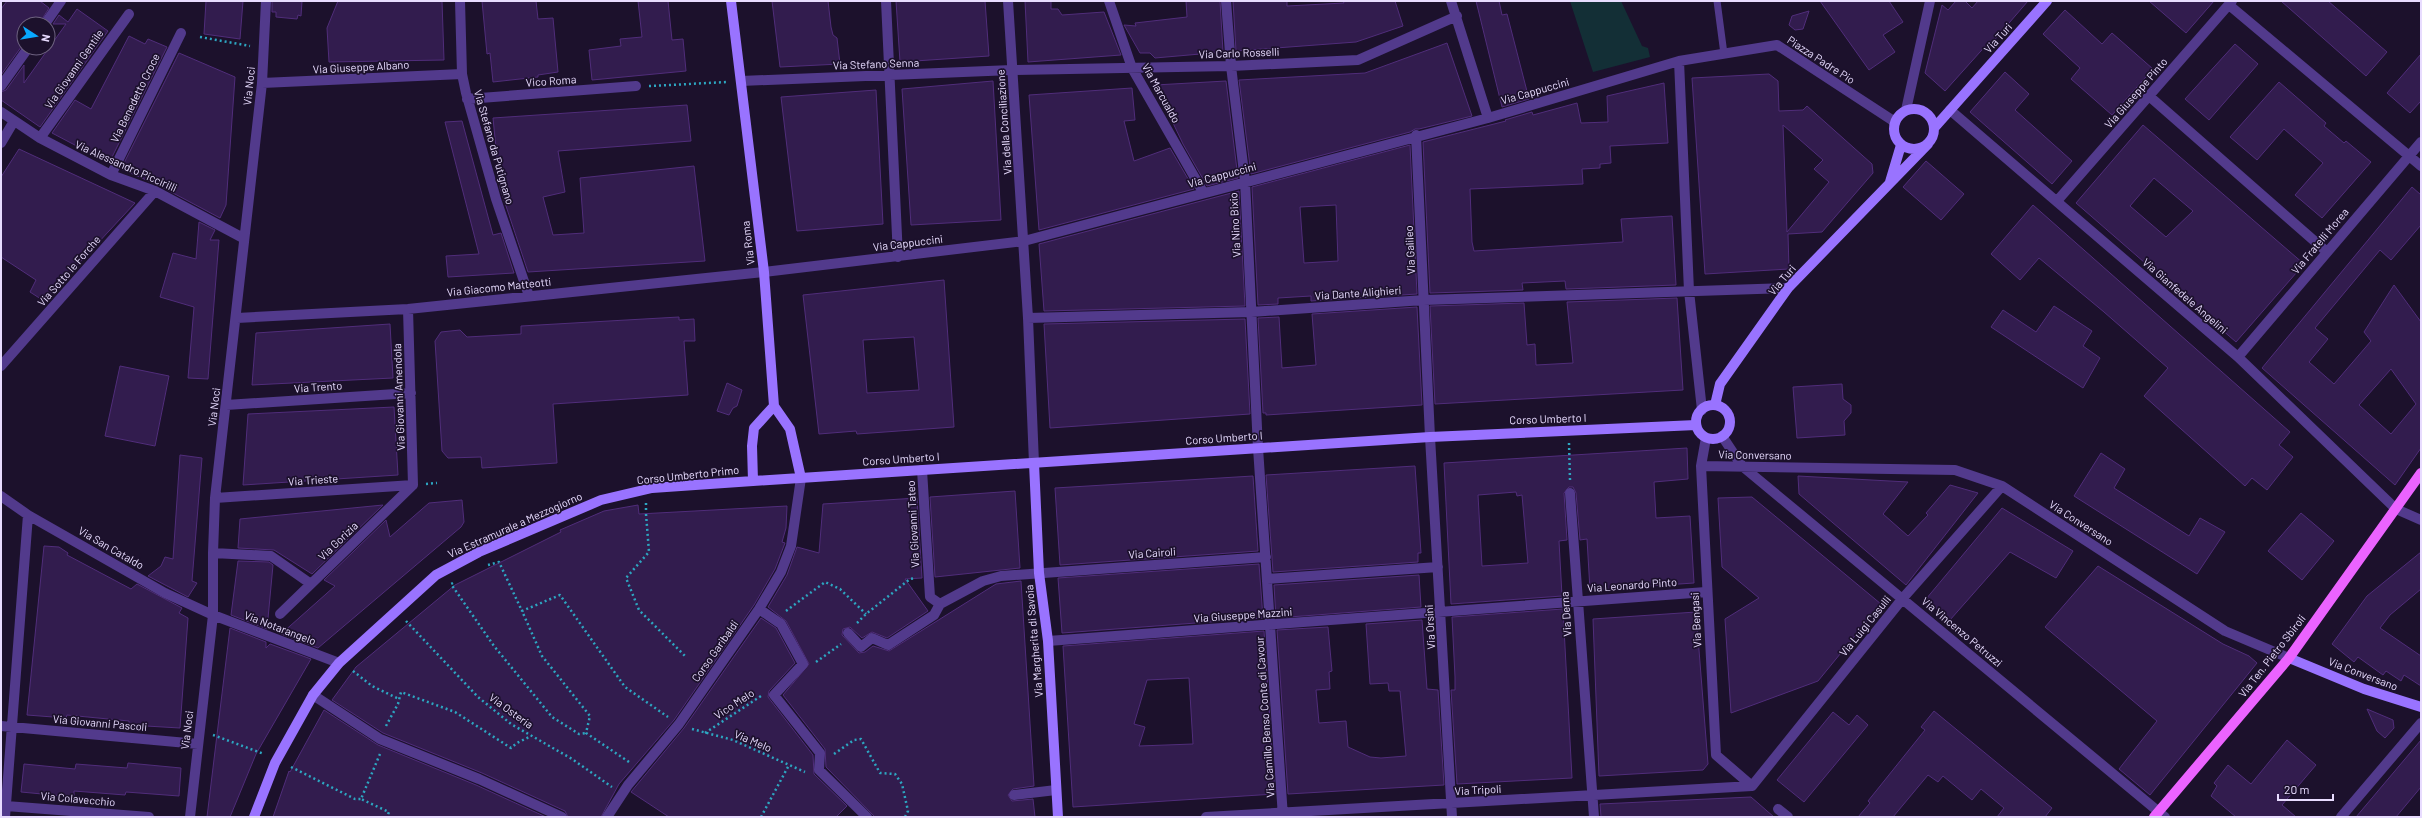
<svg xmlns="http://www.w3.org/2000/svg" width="2422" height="818" viewBox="0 0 2422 818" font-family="Barlow,sans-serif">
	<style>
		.green { fill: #132f36 }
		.building { fill: #321c4e; stroke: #502d7a; fill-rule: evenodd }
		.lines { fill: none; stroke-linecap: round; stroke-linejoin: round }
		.path { stroke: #2da6c1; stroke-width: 2.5; stroke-dasharray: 2 3; stroke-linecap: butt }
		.lane { stroke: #523a8c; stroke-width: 7 }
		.street { stroke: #523a8c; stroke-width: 10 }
		.secondary { stroke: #9973ff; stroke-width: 10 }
		.primary { stroke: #eb63ff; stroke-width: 10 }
		.labels { text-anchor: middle; stroke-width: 3.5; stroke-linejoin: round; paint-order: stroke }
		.street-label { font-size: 11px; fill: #e8dcff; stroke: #1c112c }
	</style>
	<rect width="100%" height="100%" fill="#1c112c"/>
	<!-- green -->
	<path class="green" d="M1570,1H1621L1642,46L1648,48L1650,57L1593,72Z"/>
	<!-- building -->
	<path class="building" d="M7,1H40L49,8L39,24H24V43L1,75V9Z
		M206,1H243L240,39L204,34Z
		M272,1H302L301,16L298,15L297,19L276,17V12H272Z
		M338,1H442L444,60L329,62L327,28Z
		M482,1H536L538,19L553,18L558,72L538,75V77L493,82L490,53L487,54Z
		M638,1H668L672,40L683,39L686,71L592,80L589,50L621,46L620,39L642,37Z
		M772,1H828L831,27L833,35L837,38L840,64L780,67Z
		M896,1H985L989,56L900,62Z
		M1025,1H1051V9H1058L1062,15L1104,12L1121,55L1028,62Z
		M1186,1H1220L1223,52L1155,58L1150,53H1140L1124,25L1136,26L1135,23L1187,17Z
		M1233,1H1287V6L1344,3L1343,1H1395L1403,26L1356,42L1236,51Z
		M1476,1H1499L1502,15L1507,14L1529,99L1502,107Z
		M1820,1H1889L1903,22L1883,35L1895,52L1869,70Z
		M1956,1H1965L1972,8L1978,1H2028L1991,44L1989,42L1945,91L1925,73L1942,5L1948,10Z
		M2149,1H2214L2186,33Z
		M2281,1H2328L2387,52L2366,76Z
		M77,9L108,31L40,127L1,100V92L6,90L24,65V83L66,24H53L59,15L68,22Z
		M2065,10L2102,44L2112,33L2153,69L2112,115L2071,79L2080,68L2043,34Z
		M1809,11L1803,29L1795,30L1789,25L1792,16Z
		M129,36L145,44L148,39L167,47L109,163L52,133L75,100L91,109Z
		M1447,43L1472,116L1419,129H1415L1410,132L1251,174L1239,80L1365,73Z
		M2235,44L2258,64L2209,120L2185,99Z
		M179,53L235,77L226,205L220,218L158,185L121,169Z
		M2421,54V101L2410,113L2387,93Z
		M2005,72L2029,94L2015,110L2072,161L2052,184L1970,112Z
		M1769,74L1778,81L1779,111L1803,110L1807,106L1872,164L1873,173L1822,232L1788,234L1789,269L1705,274L1692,78ZM1783,125L1823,160L1814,169L1829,182L1787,232Z
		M993,81L1001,220L911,225L902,89Z
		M1226,81L1238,178L1207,186L1183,144L1155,85Z
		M2279,82L2326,123L2324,126L2344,143L2346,141L2371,162L2322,218L2295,195L2323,163L2284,129L2257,160L2230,137Z
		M1664,83L1668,143L1610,146L1611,163L1600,164V168L1582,169L1583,184L1470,189L1472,242L1474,251L1623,242L1621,219L1672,216L1676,285L1566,289L1565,281L1522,283L1523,290L1430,293L1423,142L1506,121L1505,120L1532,112L1533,115L1577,103L1581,123L1608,122L1607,96Z
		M1132,88L1135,120L1124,121L1134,161L1170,148L1194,189L1039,230L1029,95Z
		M876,90L883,224L797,231L781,97Z
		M687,105L691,141L558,151L565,192L543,197L553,235L584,233L580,178L694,166L705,261L528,272L500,188L493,118Z
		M462,121L493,235L501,233L514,273L448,277L446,256L479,254L445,122Z
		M2143,125L2304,264L2236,342L2076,203ZM2154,178L2193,211L2166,237L2130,206Z
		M1410,145L1417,294L1311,301V296L1278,298V304L1258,305L1252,187ZM1336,205L1338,261L1304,263L1300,207Z
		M19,149L135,203L44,301L30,292L36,280L1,257V177Z
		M1926,161L1964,194L1941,220L1903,187Z
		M2412,187L2421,195V225L2391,260L2380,250L2315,328L2328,339L2309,362L2334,384L2371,341L2364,332L2394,285L2421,322V448L2395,485L2262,368ZM2391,369L2416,404L2391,434L2359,405Z
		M1239,191L1245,306L1044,311L1039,244Z
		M2033,205L2290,432L2279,445L2293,457L2267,490L2252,478L2245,486L2144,396L2168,368L2104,312L2039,258L2020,280L1991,254Z
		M199,222L215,230L210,240H219L208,379L188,378L194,307L160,297L173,253L196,259Z
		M944,280L954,427L857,434L856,431L819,434L803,295ZM914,337L919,390L867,393L863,340Z
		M1677,298L1683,390L1435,404L1430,306L1524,303L1527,345L1535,344L1536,365L1573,363L1567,302Z
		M2054,306L2092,331L2083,346L2100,358L2083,388L1991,327L2003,310L2036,332Z
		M1417,307L1422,405L1266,415V413H1263L1258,318L1279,317L1282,368L1316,365L1312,314Z
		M679,317V320L694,319L695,341H684L688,395L553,404L557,463L482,468L481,457L448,458L442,451L435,341L441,332L460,330L467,337L521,334V326Z
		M1245,319L1250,414L1050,428L1044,324Z
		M390,324L393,378L252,385L256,333Z
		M120,366L169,376L155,446L105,436Z
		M727,383L742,390L737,406L733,408L729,415L717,411Z
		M1842,384L1843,399L1851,405V413L1844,421L1845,435L1797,438L1793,387Z
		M394,407L398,475L243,485L248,414Z
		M1687,448L1688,479L1654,482L1656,518L1690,516L1694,583L1590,590L1587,539L1580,540L1576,493L1573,487H1569L1564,493L1567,540L1559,541L1562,596L1451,604L1444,463ZM1516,492L1517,496L1522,495L1528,563L1482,566L1478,495Z
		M2101,453L2125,469L2114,488L2189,536L2200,518L2225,532L2197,574L2074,496Z
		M180,455L202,458L192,581L197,583L188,597L148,576L161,566L165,557L173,559Z
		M1415,466L1421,553H1418V562L1273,572L1266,475Z
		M1253,476L1258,551L1060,565L1055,488Z
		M1798,476L1908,482L1883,514L1908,536L1928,515L1926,513L1950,485L1978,493L1906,585L1799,494Z
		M1015,491L1020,568L935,577L930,497Z
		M1752,497L1881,604L1818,681L1731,713L1725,619L1759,598L1722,567L1718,498Z
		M917,498L922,578L905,579L928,611L887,638L872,632L862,638L850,627L843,629L842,635L859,653L865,652L873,646L889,651L996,584L1021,581L1034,786L1013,789L1008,795L1012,801L1033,799L1035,817H875L826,767L825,749L783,695L809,664L786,621L768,607L787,575L797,547L819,553L823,504Z
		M462,500L464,522L461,527L318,648L281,634L335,586L324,580L386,520L390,537L429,503Z
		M383,505L312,574L274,550L238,548L240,519Z
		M638,505L639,514L787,506L786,528L782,542L785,543L775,569L754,605L674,720L619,784L601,817H568L565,811L482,773L383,733L332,700L356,667L455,585L561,532L560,530L604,511Z
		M2002,508L2073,551L2056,578L2010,552L1950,620L1926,599Z
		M2301,513L2334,541L2302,580L2268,551Z
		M44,546L59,547L68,553L67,555L131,589L137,584L182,608L179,613L188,618L180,728L129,725V721L67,715L66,718L27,715Z
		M2421,552V589L2390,615L2380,628L2421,656V686L2404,675L2401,681L2386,671L2383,675L2358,657L2354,662L2332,644L2367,596Z
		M238,561L269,562L273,565L267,629L231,615Z
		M1259,564L1263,618L1062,633L1058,578Z
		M2098,566L2223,644L2249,656L2257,663L2150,795L2119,769L2157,721L2045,627Z
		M1419,575L1421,607L1276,618L1274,585Z
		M1563,609L1572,778L1457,784L1451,690H1455V677L1452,617Z
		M1696,612L1708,764L1703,770L1599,776L1593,619Z
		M761,618L776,628L795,663L769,691L768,697L813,755L814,774L847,806L836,817H669L631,792L684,728Z
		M1422,620L1427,689L1438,690L1444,785L1288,794L1277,630L1328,627L1332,671L1329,672L1330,689L1316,690L1319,723L1346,721L1348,747L1370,757L1381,758L1406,756L1400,691H1389L1388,683L1370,684L1366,624Z
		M230,628L266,642V648L270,644L311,659L256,754L230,817H207Z
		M1264,631L1275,794L1073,807L1063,646ZM1189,678L1193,744L1139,746L1145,727L1134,724L1147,680Z
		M2367,709L2393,720L2394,728L2385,738L2377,731Z
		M324,710L378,745L476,785L546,817H273L289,771L290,772Z
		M1934,711L2052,808L2045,817H1997L2004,808L1981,789L1972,800L1943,776L1938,782L1928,775L1893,817H1858L1870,803L1868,801L1925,730L1921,727Z
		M1833,712L1849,725L1857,715L1868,725L1804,802L1777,780Z
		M2287,740L2316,765L2282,805L2296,817H2236L2211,796L2217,786L2214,783L2228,765L2251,784Z
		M2421,740V787L2396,817H2356Z
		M128,763L181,768L179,796L126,792L125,795L74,791V797L21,792L24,764L75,769L76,764L127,768Z
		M1751,797L1774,817H1601L1600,804Z"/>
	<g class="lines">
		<!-- path -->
		<path class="path" d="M200,37L250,46
			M649,86L728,82
			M1569,443L1570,480
			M426,484L437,483
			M646,503V511
			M646,514L649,552L626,578L639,610L686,657
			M488,565L499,562L522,611
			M453,583L451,584L494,646L552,717L579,734L586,733
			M786,611L825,582L840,589L866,614
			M406,621L478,697L511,724L572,759L612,787
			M857,623L866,614L910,579L916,578
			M816,662L841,644
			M353,671L372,686L399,699
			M386,726L398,704L401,692L455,712L511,748L517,743L531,736
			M692,729L733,740L805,772
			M705,733L761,696
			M213,735L264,754
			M380,754L361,799L389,812L387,817
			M834,754L854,740L861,739L880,773L895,774L902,784L908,811L905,817
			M629,762L586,733L590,716L542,656L522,611L560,595L625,687L668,717
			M291,767L355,799H361
			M761,817L789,765"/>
		<!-- lane -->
		<path class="lane" d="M1717,1L1724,54"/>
		<!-- street -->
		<path class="street" d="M460,1L462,74L466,93L496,199L529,296
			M886,1L898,257
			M1008,1L1028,318L1034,463
			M1109,1L1132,68L1203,192
			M1226,1L1231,66L1245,181L1258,448L1283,817
			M1451,1L1488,118
			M2229,5L2421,166
			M45,24L61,1
			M1679,61L1689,291L1702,410
			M741,81L1012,70L1231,66L1358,60L1457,16
			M262,83L462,74
			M1,86L28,48
			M2149,96L2327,252
			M467,99L636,86
			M1906,110L1930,1
			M1950,110L2238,357L2396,509L2421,520
			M1,112L40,138L111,175L155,191L243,238
			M1416,135L1430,437L1452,817
			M40,138L129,14
			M1,143L14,121
			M111,175L181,33
			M2057,201L2232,1
			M408,309L413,485
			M237,318L408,309L764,272L1024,241L1488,118L1679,61L1777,45L1895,122
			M1028,318L1251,312L1424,300L1788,288
			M2238,357L2421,142
			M1,366L155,191
			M226,405L411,393
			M1722,436L1742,466L2165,817
			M1706,438L1701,466L1716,755L1752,786
			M1701,466L1955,470L2002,486L2225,631L2289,658
			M922,470L930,597L940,604L983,581L1001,576L1266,557
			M1570,493L1594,817
			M1,496L28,515L165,593L213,615L339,663
			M215,498L413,485
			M213,553L271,556L311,584
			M1267,579L1438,567
			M759,609L781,624L803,664L774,695L820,753L819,770L867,817
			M280,614L413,485
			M848,633L861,647L872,638L888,645L934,615L940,604
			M1048,641L1706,592
			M313,695L380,739L479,779L562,817
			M1,726L198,744
			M1752,786L1903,598L2002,486
			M1014,795L1056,790
			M6,806L149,817
			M1778,809L1788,817
			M5,817L28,515
			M190,817L213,615V553L215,498L262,83L266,1
			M607,817L628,785L679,724L759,609L781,572L791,546L801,478
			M1206,817L1752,786
			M2341,817L2421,723"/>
		<!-- secondary -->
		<path class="secondary" d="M731,1L764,272L774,406L790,429L801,478
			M1894 129a20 20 0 1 1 40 0a20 20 0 1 1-40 0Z
			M1935,127L2047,1
			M1890,182L1901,145
			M1715,405L1720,384L1788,288L1928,144
			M1696 422a17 17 0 1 1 34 0a17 17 0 1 1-34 0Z
			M1034,463L1039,573L1048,641L1058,817
			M753,481L752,446L754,428L774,406
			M2289,658L2364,689L2421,707
			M254,817L275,763L313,695L339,663L436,575L479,552L601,500L652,488L753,481L1430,437L1696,425"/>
		<!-- primary -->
		<path class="primary" d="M2154,817L2289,658L2421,473"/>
	</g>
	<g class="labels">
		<!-- street labels -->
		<g class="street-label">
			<text transform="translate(1998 38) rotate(-48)" y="4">Via Turi</text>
			<text transform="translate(1239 53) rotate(-2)" y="4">Via Carlo Rosselli</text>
			<text transform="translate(1821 60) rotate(33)" y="4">Piazza Padre Pio</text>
			<text transform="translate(876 64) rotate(-2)" y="4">Via Stefano Senna</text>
			<text transform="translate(361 67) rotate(-3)" y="4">Via Giuseppe Albano</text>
			<text transform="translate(74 69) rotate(-55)" y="4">Via Giovanni Gentile</text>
			<text transform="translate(551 81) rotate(-4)" y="4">Vico Roma</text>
			<text transform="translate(249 86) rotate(-84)" y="4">Via Noci</text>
			<text transform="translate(1535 91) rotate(-16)" y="4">Via Cappuccini</text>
			<text transform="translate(1161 93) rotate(61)" y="4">Via Marcualdo</text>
			<text transform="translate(2136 93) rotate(-49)" y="4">Via Giuseppe Pinto</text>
			<text transform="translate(135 98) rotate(-64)" y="4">Via Benedetto Croce</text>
			<text transform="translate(1004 122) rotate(-94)" y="4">Via della Conciliazione</text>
			<text transform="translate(494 147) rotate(74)" y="4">Via Stefano da Putignano</text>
			<text transform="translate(126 166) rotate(24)" y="4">Via Alessandro Piccirilli</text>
			<text transform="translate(1222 175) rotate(-15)" y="4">Via Cappuccini</text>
			<text transform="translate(1235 225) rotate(-93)" y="4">Via Nino Bixio</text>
			<text transform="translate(2320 241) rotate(-50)" y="4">Via Fratelli Morea</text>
			<text transform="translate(748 243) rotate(-97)" y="4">Via Roma</text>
			<text transform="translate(908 243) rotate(-7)" y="4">Via Cappuccini</text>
			<text transform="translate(1410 250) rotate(-93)" y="4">Via Galileo</text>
			<text transform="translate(69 271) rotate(-49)" y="4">Via Sotto le Forche</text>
			<text transform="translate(1782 280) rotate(-50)" y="4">Via Turi</text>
			<text transform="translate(499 287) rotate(-6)" y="4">Via Giacomo Matteotti</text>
			<text transform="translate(1358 293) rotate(-4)" y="4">Via Dante Alighieri</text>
			<text transform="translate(2185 296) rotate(41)" y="4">Via Gianfedele Angelini</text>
			<text transform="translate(318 387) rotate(-4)" y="4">Via Trento</text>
			<text transform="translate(399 397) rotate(-92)" y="4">Via Giovanni Amendola</text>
			<text transform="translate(214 407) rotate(-83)" y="4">Via Noci</text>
			<text transform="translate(1548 419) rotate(-2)" y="4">Corso Umberto I</text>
			<text transform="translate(1224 438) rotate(-4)" y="4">Corso Umberto I</text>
			<text transform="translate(1755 455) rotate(1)" y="4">Via Conversano</text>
			<text transform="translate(901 459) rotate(-4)" y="4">Corso Umberto I</text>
			<text transform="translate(688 475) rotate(-6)" y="4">Corso Umberto Primo</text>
			<text transform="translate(313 480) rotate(-4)" y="4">Via Trieste</text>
			<text transform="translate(2081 523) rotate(33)" y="4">Via Conversano</text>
			<text transform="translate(913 524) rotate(-93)" y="4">Via Giovanni Tateo</text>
			<text transform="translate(515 525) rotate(-24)" y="4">Via Estramurale a Mezzogiorno</text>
			<text transform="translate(338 541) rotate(-44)" y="4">Via Gorizia</text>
			<text transform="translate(111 548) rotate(30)" y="4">Via San Cataldo</text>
			<text transform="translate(1152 553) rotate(-4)" y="4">Via Cairoli</text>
			<text transform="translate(1632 585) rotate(-4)" y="4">Via Leonardo Pinto</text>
			<text transform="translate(1566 614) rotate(-94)" y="4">Via Derna</text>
			<text transform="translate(1243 615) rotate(-4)" y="4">Via Giuseppe Mazzini</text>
			<text transform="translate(1696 620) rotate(-93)" y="4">Via Bengasi</text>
			<text transform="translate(1865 626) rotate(-51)" y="4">Via Luigi Casulli</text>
			<text transform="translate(1430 627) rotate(-93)" y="4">Via Orsini</text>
			<text transform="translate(280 628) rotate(21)" y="4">Via Notarangelo</text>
			<text transform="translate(1962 632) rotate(40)" y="4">Via Vincenzo Petruzzi</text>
			<text transform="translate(1034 641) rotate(-95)" y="4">Via Margherita di Savoia</text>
			<text transform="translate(715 651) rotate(-55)" y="4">Corso Garibaldi</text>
			<text transform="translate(2272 656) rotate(-52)" y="4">Via Ten. Pietro Sbiroli</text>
			<text transform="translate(2363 674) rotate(21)" y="4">Via Conversano</text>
			<text transform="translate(734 704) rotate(-33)" y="4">Vico Melo</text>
			<text transform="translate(511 711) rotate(36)" y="4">Via Osteria</text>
			<text transform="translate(1265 717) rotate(-94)" y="4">Via Camillo Benso Conte di Cavour</text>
			<text transform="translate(100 723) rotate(5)" y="4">Via Giovanni Pascoli</text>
			<text transform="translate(187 730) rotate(-83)" y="4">Via Noci</text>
			<text transform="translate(753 741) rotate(23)" y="4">Via Melo</text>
			<text transform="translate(1478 790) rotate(-3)" y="4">Via Tripoli</text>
			<text transform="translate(78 799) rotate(5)" y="4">Via Colavecchio</text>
		</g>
	</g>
	<!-- border -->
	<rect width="2422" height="818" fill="none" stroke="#e8dcff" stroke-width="4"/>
	<!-- north arrow -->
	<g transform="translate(36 36) rotate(102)"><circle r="19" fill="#1c112c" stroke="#6e6280"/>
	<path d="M0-3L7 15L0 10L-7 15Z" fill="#08a9ff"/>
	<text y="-6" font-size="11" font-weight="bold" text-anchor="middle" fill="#e8dcff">N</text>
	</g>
	<!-- scale -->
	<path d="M2278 794v6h55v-6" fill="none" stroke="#e8dcff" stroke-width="2"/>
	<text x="2284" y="794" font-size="12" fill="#e8dcff" stroke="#1c112c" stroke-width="3" paint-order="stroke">20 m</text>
</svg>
